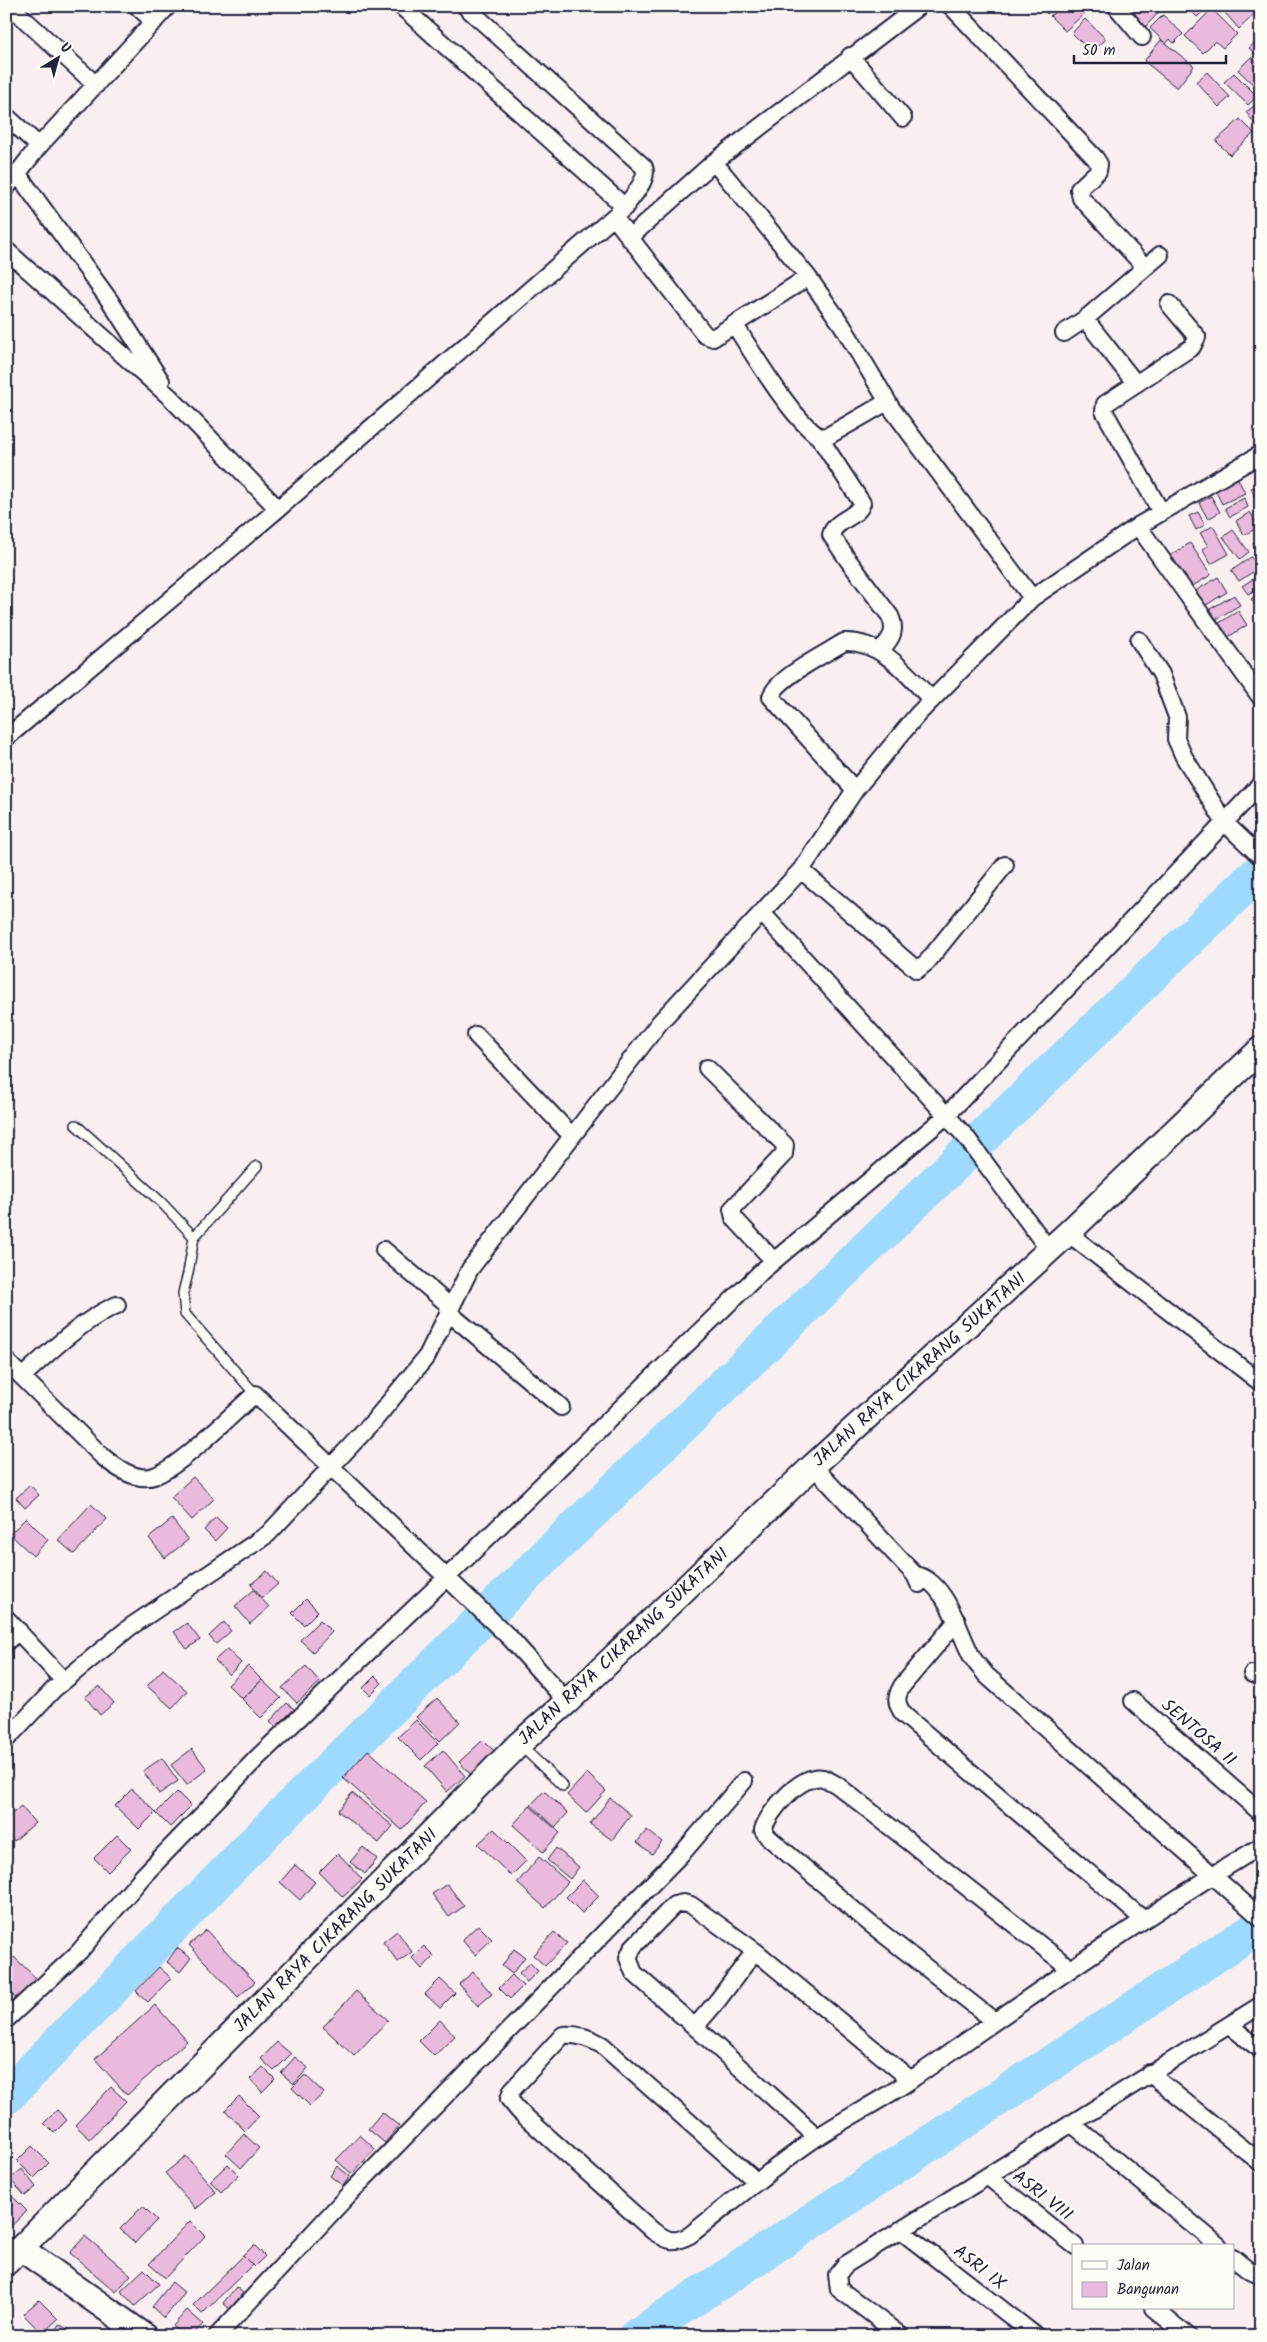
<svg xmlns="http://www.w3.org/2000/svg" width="1267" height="2342" viewBox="0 0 1267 2342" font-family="Kalam,sans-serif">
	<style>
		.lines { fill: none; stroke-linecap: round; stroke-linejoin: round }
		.river { stroke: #9ddafe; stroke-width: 36 }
		.building { fill: #e9badb; stroke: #22223b }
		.lane-casing { stroke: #22223b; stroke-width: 12 }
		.street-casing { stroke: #22223b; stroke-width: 20 }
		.secondary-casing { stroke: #22223b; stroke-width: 28 }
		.lane { stroke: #fdfcf7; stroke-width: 9 }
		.street { stroke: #fdfcf7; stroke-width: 16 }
		.secondary { stroke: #fdfcf7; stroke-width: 24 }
		.labels { text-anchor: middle; stroke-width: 5; stroke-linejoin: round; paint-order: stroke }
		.street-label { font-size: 18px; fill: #22223b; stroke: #fdfcf7 }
	</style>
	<rect width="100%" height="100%" fill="#f9eff1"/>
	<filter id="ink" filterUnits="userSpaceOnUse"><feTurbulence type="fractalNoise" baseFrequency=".02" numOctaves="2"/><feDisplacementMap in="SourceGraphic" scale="10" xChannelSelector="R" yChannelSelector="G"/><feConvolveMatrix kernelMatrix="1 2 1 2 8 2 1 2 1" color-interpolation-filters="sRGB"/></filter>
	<g filter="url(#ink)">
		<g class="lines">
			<!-- river -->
			<path class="river" d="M6,2097L274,1823L550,1552L1261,870
				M637,2336L1261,1925"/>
		</g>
		<!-- building -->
		<path class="building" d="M1040,6H1055L1047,14Z
			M1061,6H1077L1084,14L1065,31L1050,16Z
			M1122,6H1165L1144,28Z
			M1186,6H1209L1197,17Z
			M1219,6H1255L1259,10L1239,29Z
			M1212,9L1237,34L1223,48L1215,41L1203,53L1185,36Z
			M1163,15L1183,34L1174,43L1170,39L1166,44L1150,28Z
			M1085,19L1106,39L1092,53L1072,33Z
			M1259,39L1261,40V59L1249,48Z
			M1161,40L1194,66L1177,88L1144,61Z
			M1251,57L1261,66V92L1238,70Z
			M1207,72L1230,97L1219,107L1196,82Z
			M1234,73L1257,96L1248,105L1224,82Z
			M1261,101V132L1246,112Z
			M1240,119L1254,133L1230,155L1216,141Z
			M1237,477L1245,493L1222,504L1214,488Z
			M1261,485V511L1251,488Z
			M1211,496L1220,512L1208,519L1199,503Z
			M1244,498L1248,507L1230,517L1225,508Z
			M1198,512L1205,525L1196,530L1189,516Z
			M1250,512L1259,527L1244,535L1236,521Z
			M1213,526L1229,554L1211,564L1202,549L1208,546L1200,533Z
			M1233,530L1249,552L1240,559L1223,537Z
			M1261,539V557L1253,543Z
			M1190,543L1211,575L1191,587L1171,555Z
			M1251,557L1259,568L1239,581L1231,571Z
			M1261,574V587L1248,594L1242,586Z
			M1218,577L1227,592L1203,607L1194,592Z
			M1261,592V613L1251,599Z
			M1234,595L1240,605L1216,619L1210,609Z
			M1238,611L1247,625L1225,639L1216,625Z
			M193,1477L214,1499L192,1520L171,1497Z
			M30,1485L39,1495L25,1508L16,1498Z
			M91,1504L107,1519L74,1554L58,1540Z
			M216,1517L227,1528L215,1541L204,1530Z
			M26,1518L48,1540L33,1556L10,1534Z
			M172,1519L188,1540L165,1558L149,1538Z
			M267,1571L278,1584L262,1598L251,1584Z
			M254,1590L269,1607L250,1624L235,1606Z
			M306,1599L318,1611L304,1625L292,1613Z
			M320,1620L332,1632L313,1652L300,1640Z
			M224,1622L231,1631L216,1644L209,1636Z
			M187,1623L200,1640L187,1649L174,1632Z
			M227,1649L241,1663L229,1675L215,1660Z
			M248,1666L262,1680L242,1699L228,1685Z
			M306,1666L320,1682L297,1703L282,1688Z
			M163,1669L187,1691L172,1708L147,1686Z
			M375,1676L382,1683L370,1695L363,1688Z
			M262,1680L281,1698L261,1718L242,1699Z
			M99,1686L114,1703L100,1715L85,1697Z
			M437,1698L460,1722L440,1741L416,1717Z
			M287,1703L299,1713L281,1732L270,1721Z
			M416,1720L438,1743L421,1760L398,1737Z
			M483,1740L496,1753L472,1776L459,1762Z
			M192,1749L207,1769L187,1785L171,1765Z
			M368,1750L426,1802L402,1830L343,1778Z
			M443,1750L465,1776L447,1792L425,1766Z
			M162,1758L178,1781L159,1794L143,1771Z
			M587,1773L606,1791L586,1813L567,1795Z
			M132,1789L156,1812L139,1829L115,1806Z
			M544,1791L568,1813L555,1827L531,1805Z
			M177,1792L191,1806L170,1827L156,1813Z
			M352,1793L393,1826L379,1843L338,1811Z
			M610,1798L631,1815L612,1840L590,1824Z
			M21,1806L35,1823L14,1841L6,1832V1819Z
			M530,1806L560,1833L543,1852L513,1825Z
			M494,1829L526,1861L511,1876L478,1844Z
			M647,1830L662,1842L652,1854L637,1842Z
			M117,1835L131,1849L108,1872L94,1858Z
			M363,1847L377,1859L365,1874L350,1862Z
			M556,1848L579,1867L570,1879L547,1860Z
			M338,1853L362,1879L343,1897L319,1872Z
			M539,1857L568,1882L545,1908L517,1883Z
			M295,1865L315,1882L300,1900L280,1882Z
			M583,1880L599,1896L582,1913L566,1897Z
			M447,1884L464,1906L449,1917L432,1894Z
			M478,1925L492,1939L475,1955L462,1940Z
			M206,1930L255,1982L238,1997L189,1945Z
			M397,1931L412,1952L398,1962L383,1942Z
			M554,1932L567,1943L545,1966L533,1955Z
			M424,1946L434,1956L422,1969L412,1958Z
			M177,1948L191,1958L180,1972L167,1962Z
			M514,1949L525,1957L512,1974L502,1966Z
			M14,1957L38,1980L19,2001L6,1989V1966Z
			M530,1963L538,1971L527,1982L519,1973Z
			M159,1967L171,1978L148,2002L136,1991Z
			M473,1972L492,1994L478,2006L459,1984Z
			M512,1975L523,1986L510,1999L499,1988Z
			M440,1979L455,1993L440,2008L425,1994Z
			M356,1991L388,2020L354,2056L323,2027Z
			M155,2005L187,2041L127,2095L95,2059Z
			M440,2020L455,2036L434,2056L419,2041Z
			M277,2042L291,2054L274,2071L261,2059Z
			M295,2057L308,2068L294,2084L281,2073Z
			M263,2067L275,2079L262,2092L250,2079Z
			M305,2075L324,2093L310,2106L292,2088Z
			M111,2087L126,2101L90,2139L75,2125Z
			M239,2096L259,2116L245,2131L225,2110Z
			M57,2110L67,2120L54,2133L44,2123Z
			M382,2112L399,2126L385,2143L368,2129Z
			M244,2134L259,2148L241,2168L226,2154Z
			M360,2135L375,2149L352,2174L336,2160Z
			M32,2146L49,2163L34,2178L17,2161Z
			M186,2156L216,2192L196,2209L165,2173Z
			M228,2164L239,2175L221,2192L210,2181Z
			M337,2166L350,2176L343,2186L330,2176Z
			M22,2169L36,2187L25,2196L10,2179Z
			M6,2190L27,2211L6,2231Z
			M143,2206L157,2220L135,2243L120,2229Z
			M190,2221L205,2236L165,2278L149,2264Z
			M85,2236L131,2275L116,2292L70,2253Z
			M254,2245L265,2256L254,2267L243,2256Z
			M243,2256L252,2265L202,2314L193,2305Z
			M144,2269L159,2284L135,2306L121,2291Z
			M172,2282L185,2293L164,2318L152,2307Z
			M236,2287L243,2293L230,2309L223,2303Z
			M39,2300L58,2319L42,2334L23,2314Z
			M187,2310L203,2324L192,2336H184L173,2326Z
			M59,2324L77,2335L76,2336H52Z"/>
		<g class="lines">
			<defs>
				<path id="lane" d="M76,1125L161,1202L194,1237L188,1273L183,1293L185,1314L255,1394
					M194,1237L257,1166
					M519,1744L563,1786"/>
				<path id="street" d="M10,6L96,85
					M137,6L154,22
					M401,6L625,207
					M951,6L1095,158L1099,164L1098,171L1079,189L1081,198L1145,267
					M1116,6L1142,37
					M850,56L903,118
					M6,116L39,146
					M714,162L808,277L842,325L892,409L1032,598
					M17,173L110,301L161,381
					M6,188L39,146L168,6
					M614,217L705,335L713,338L808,277
					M629,238L714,162L919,6
					M6,250L171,398L278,509
					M1085,319L1136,384
					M734,324C755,356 789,415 819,437L828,436L887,402
					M1064,333L1085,319L1160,255
					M819,437L862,503C858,518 835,519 831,535L848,560L890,616C897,631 891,639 881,650
					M1161,512L1104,411L1105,404L1192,347L1197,337L1169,304
					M1138,526L1261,698
					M1139,640L1161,674L1177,717L1176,739L1184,757L1225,823L1261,857
					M6,738L278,509L625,207C632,196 649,180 644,167L465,6
					M855,790L771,697C776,678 827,653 844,642C882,640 908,676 932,700
					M801,870L917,970L927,962L1005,865
					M762,913L966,1137L1049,1250
					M476,1035L572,1136
					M707,1068L785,1145L784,1154L732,1209L734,1218L774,1261
					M1068,1233L1261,1383
					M384,1250L451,1307
					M448,1312L561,1407
					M6,1361L102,1456C115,1467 136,1482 154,1476C180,1467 232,1414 255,1394L511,1639L567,1702
					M22,1377C48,1353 85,1318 117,1305
					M813,1466L915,1575L919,1584
					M915,1575C946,1580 959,1633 972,1657C976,1664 982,1669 986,1675L1261,1918
					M6,1618L64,1681
					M957,1621L902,1686C895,1698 896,1704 904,1715L1144,1920
					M6,1642L19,1631
					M1252,1674L1261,1677
					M1133,1701L1261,1813
					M6,1740L54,1689L130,1627L268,1534L373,1422L427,1356L470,1269L660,1022L801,870L855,790L917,715L1032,598L1138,526L1261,454
					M755,1951L718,2000L695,2027L634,1973L628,1958L633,1947L674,1905L683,1903L691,1905L755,1951L911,2080
					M6,2020L79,1952L143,1876L258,1757L446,1578L762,1271L945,1117L1261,784
					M993,2020L868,1922L768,1837L763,1830C768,1812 801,1773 823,1778C827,1779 833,1783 837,1785L1071,1969
					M1229,2025L1261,2050
					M695,2027L817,2137
					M1149,2073L1261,2163
					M1071,2123L1219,2246
					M987,2176L1075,2246
					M756,2181L602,2045C589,2038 578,2034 563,2035L512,2090L509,2099L519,2111L653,2231C668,2241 673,2244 690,2235C732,2202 772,2168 816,2138C847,2117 881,2101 912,2079C1027,1999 1141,1918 1261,1846
					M900,2230L1036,2336
					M1233,2258L1248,2270L1261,2276
					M1153,2308L1188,2336
					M217,2336L351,2192L685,1850L744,1781
					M901,2336L839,2289L837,2275L845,2265L1261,2005"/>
				<path id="secondary" d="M20,2248L145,2336
					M6,2263L519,1744L567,1702L813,1466L1068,1233L1261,1049"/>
			</defs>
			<!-- lane casing -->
			<use href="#lane" class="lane-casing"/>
			<!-- street casing -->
			<use href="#street" class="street-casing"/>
			<!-- secondary casing -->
			<use href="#secondary" class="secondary-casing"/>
			<!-- lane -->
			<use href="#lane" class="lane"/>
			<!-- street -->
			<use href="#street" class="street"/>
			<!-- secondary -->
			<use href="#secondary" class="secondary"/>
		</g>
	</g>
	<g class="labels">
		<!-- street labels -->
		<g class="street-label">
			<text transform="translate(919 1369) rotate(-42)" y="6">JALAN RAYA CIKARANG SUKATANI</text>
			<text transform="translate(623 1646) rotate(-43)" y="6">JALAN RAYA CIKARANG SUKATANI</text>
			<text transform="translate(1199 1732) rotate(41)" y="6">SENTOSA II</text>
			<text transform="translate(335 1930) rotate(-45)" y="6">JALAN RAYA CIKARANG SUKATANI</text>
			<text transform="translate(1043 2195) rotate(38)" y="6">ASRI VIII</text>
			<text transform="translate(980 2267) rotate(38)" y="6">ASRI IX</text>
		</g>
	</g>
	<!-- margin -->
	<rect width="1267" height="2342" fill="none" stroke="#fdfcf7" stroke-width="25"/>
	<rect x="12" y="12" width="1242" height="2317" fill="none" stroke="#22223b" stroke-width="2" filter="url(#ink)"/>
	<!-- legend -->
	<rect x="1072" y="2244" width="162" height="65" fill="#fdfcf7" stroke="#a5a5ac"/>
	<rect x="1082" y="2261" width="25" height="8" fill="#fdfcf7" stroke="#a5a5ac"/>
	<text x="1117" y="2270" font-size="15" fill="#22223b">Jalan</text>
	<rect x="1082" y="2282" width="25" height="15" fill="#e9badb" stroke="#a5a5ac"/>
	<text x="1117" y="2294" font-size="15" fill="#22223b">Bangunan</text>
	<!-- north arrow -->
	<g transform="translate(58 58) rotate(37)" stroke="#fdfcf7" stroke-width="4" paint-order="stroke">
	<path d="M0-4L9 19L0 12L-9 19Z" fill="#22223b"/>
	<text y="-8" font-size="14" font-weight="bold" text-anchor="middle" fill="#22223b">U</text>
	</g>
	<!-- scale -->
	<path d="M1074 55v8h152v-8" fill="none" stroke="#22223b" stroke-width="2.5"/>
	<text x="1082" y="55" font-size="15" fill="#22223b" stroke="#fdfcf7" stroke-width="4" paint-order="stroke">50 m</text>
</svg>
